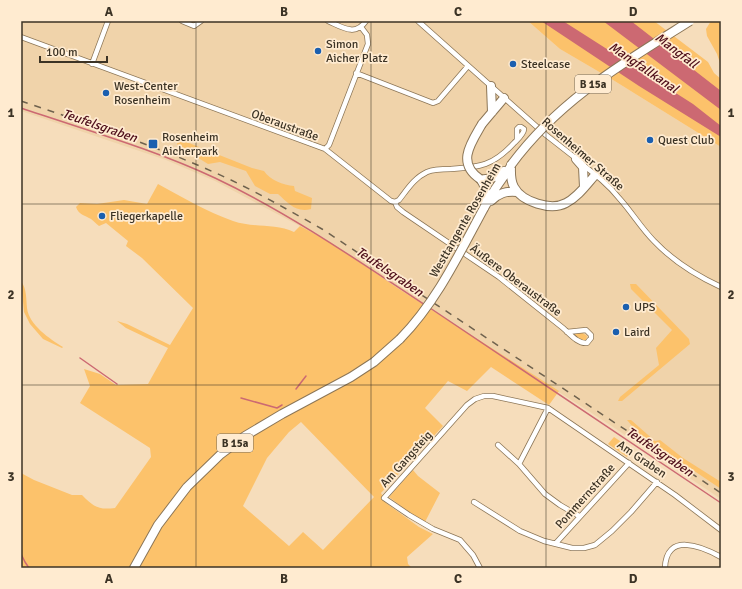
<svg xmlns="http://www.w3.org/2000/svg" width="742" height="589" viewBox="0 0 742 589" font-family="Signika,sans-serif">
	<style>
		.built { fill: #f0d3aa }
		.green { fill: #fcc26b; fill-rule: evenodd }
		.water { fill: #cc6972 }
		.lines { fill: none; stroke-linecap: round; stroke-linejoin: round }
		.stream { stroke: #cc6972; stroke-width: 1.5 }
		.street-casing { stroke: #8c7657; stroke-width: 6 }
		.highway-casing { stroke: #8c7657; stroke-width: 10 }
		.street { stroke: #fff; stroke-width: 4.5 }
		.highway { stroke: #fff; stroke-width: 8 }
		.rail { stroke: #6f624e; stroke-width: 1.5; stroke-dasharray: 7 7; stroke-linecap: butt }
		.highway-bridge-casing { stroke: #8c7657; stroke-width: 10; stroke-linecap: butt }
		.highway-bridge { stroke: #fff; stroke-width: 8 }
		.grid { fill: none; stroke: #3c3325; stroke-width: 1; stroke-opacity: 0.55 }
		.poi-dot { fill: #1b5faf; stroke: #ffebd0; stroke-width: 1.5 }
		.labels { text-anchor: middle; stroke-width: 3.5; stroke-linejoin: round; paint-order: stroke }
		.shield { fill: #ffebd0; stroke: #766a58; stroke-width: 1 }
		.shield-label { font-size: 11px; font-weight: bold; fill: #3c3325 }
		.poi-label { font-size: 12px; fill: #3c3325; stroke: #ffebd0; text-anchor: start }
		.street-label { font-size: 12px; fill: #3c3325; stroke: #ffebd0 }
		.water-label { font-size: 13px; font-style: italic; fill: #4e0e1a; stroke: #ffebd0 }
		.neatline { fill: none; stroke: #3c3325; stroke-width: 1.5 }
		.grid-label { font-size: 13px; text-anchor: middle; font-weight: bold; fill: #3c3325 }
	</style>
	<rect width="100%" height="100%" fill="#f6ddbb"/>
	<!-- built -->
	<path class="built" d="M21,21H528L560,49L613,80L721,147V499L601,419L399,289L330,242L215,181L166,160L21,111Z"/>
	<!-- green -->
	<path class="green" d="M528,21H654L708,62L714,73L721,79V147L613,80L560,49Z
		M711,21H721V66L717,54L707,36L706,29Z
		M184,141L252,168L264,171C270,180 283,185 294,186L295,191L312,198L311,209C296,213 288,203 278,194H270L255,186L246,171L220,162L208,164L195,156L189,149L179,150L177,143Z
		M158,184C182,197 207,212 233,221C253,228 275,223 294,232L300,226L330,242L399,289L559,391L549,405L491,367L467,391L448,381L425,408L443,426L381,493L386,503L419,527L433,534L407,557L408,564L412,568H21V473L34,480L72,495H82C94,507 98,510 115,508L151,457L150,448L80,403L90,386L84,369L100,374L116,385L148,384L168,348L126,328L117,321L127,324L170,345L193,308L142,258L126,246L128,241L106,223L99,226C96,224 94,221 91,219C84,215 79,215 76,207L80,203L97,204L124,200L147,204ZM301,422L374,497L323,550L303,532L289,546L243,506L267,458L289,432Z
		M21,281C27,290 26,298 27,308C29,325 50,339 63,347L62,348L43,339L30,324L24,312Z
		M630,284H636L689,339L690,344L622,401H618L620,397L659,365L656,348L672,330L631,289Z
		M581,332L587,336L586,340L584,341L575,335V333Z
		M627,420H631L655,441L660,440L683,458L721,482V489L638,433Z
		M614,437L632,449L627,457L608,444Z
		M413,470L418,476L440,493L425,522L415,517L389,497Z"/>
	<!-- water -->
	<path class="water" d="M541,21H563L693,104L721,126V137L639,86Z
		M603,21H631L721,91V110Z"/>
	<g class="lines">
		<!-- stream -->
		<path class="stream" d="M21,108C86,130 153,149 215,178C289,213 357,260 425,305
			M430,308L721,503
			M80,358L117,384
			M296,389L306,376
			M241,398L277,408L282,405
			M21,554L25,562L29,568"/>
		<defs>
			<path id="street" d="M182,21L194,26L201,21
				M328,21C342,27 355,37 366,21
				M418,21L546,135L578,160
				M21,37L325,149L391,201L395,202L399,200C407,190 414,178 427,172C434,169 443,169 451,169C480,167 493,166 514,143C518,139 524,134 524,129L521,127H519L517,129V139
				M92,64L108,21
				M356,73L433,103L438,101L468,66
				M325,149L329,145L368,44L367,35L361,27
				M583,165C596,175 609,185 619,198C631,211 641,228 654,241C673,261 695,275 721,287
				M395,202L397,207L403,212L499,277L563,328C570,334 578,344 587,343L591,338V335L586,330L567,332
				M548,408L519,464L545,494L560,505L579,516
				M498,445L519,464
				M474,502L520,531L544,541L572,548H584L595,545L612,531L631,512L657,482
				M556,543L629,463
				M480,568L473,555L460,540L433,529L409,515L384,498L467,405L475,399L484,396H493L548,408L675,495L721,530
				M665,568C666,532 701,546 721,557"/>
			<path id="highway" d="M491,86L492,112
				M482,124L504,98
				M576,159L583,167L584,187
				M511,165C511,172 510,180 514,187C522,202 551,211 566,203C578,197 587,184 596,174
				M480,179C490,180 497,177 504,171
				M480,179C486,186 487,193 485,202
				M491,201C499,193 506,191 517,192
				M484,208L495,189L511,166
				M134,568L158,525L187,487L221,454L245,436L282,414L351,377L374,362L400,339"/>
		</defs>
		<!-- street casing -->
		<use href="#street" class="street-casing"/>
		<!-- highway casing -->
		<use href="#highway" class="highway-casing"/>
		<!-- street -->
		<use href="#street" class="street"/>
		<!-- highway -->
		<use href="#highway" class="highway"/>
		<!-- rail -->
		<path class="rail" d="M21,101C92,125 163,148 231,180C262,195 292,212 322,229L721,493"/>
		<defs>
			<path id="highway-bridge" d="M511,165C559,100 623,63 690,21
				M480,179C456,163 471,143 482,124
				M400,339C437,301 459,254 484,208"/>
		</defs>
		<!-- highway-bridge casing -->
		<use href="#highway-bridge" class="highway-bridge-casing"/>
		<!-- highway-bridge -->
		<use href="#highway-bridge" class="highway-bridge"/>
	</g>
	<!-- grid -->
	<path class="grid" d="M196,21V568M371,21V568M546,21V568M21,204H721M21,385H721"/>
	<!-- markers -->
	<g class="poi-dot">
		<circle cx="318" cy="51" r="4"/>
		<circle cx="513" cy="64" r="4"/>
		<circle cx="106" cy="93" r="4"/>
		<circle cx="650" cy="140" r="4"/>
		<rect x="148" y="139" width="10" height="10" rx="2"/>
		<circle cx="102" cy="216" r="4"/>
		<circle cx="626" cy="307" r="4"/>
		<circle cx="616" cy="332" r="4"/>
	</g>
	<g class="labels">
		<!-- shield labels -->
		<g class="shield">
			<rect x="575" y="75" width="36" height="18" rx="3"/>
			<rect x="217" y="434" width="36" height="18" rx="3"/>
		</g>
		<g class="shield-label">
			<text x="593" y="88">B 15a</text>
			<text x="235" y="447">B 15a</text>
		</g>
		<!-- poi labels -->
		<g class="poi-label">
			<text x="326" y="48">Simon<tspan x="326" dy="14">Aicher Platz</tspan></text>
			<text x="521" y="68">Steelcase</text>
			<text x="114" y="90">West-Center<tspan x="114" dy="14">Rosenheim</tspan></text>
			<text x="162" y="141">Rosenheim<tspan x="162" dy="14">Aicherpark</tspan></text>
			<text x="658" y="144">Quest Club</text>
			<text x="110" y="220">Fliegerkapelle</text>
			<text x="634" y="311">UPS</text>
			<text x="624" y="336">Laird</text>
		</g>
		<!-- street labels -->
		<g class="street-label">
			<text transform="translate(285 125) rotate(20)" y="4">Oberaustraße</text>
			<text transform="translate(583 154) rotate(41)" y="4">Rosenheimer Straße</text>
			<text transform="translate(465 220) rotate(-60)" y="4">Westtangente Rosenheim</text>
			<text transform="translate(516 280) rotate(37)" y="4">Äußere Oberaustraße</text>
			<text transform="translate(406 459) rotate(-48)" y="4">Am Gangsteig</text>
			<text transform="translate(642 459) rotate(34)" y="4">Am Graben</text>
			<text transform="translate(585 496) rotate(-48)" y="4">Pommernstraße</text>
		</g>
		<!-- water labels -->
		<g class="water-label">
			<text transform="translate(677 50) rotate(37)" y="5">Mangfall</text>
			<text transform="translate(644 67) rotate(34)" y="5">Mangfallkanal</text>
			<text transform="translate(100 125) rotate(19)" y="5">Teufelsgraben</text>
			<text transform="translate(390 271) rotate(34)" y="5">Teufelsgraben</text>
			<text transform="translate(660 451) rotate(34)" y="5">Teufelsgraben</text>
		</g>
	</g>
	<!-- border -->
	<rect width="742" height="589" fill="none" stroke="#ffebd0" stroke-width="44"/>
	<!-- scale -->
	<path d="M40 56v6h67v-6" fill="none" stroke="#3c3325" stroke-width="2"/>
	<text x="46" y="56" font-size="12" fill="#3c3325" stroke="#ffebd0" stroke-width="3" paint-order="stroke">100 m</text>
	<rect x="22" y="22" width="698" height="545" class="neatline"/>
	<g class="grid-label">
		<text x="109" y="16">A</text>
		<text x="284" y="16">B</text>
		<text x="458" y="16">C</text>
		<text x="633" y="16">D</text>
		<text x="11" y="117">1</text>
		<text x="731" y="117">1</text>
		<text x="11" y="299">2</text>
		<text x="731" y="299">2</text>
		<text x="11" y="481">3</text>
		<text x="731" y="481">3</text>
		<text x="109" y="583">A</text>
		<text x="284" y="583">B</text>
		<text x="458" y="583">C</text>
		<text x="633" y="583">D</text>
	</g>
</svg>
